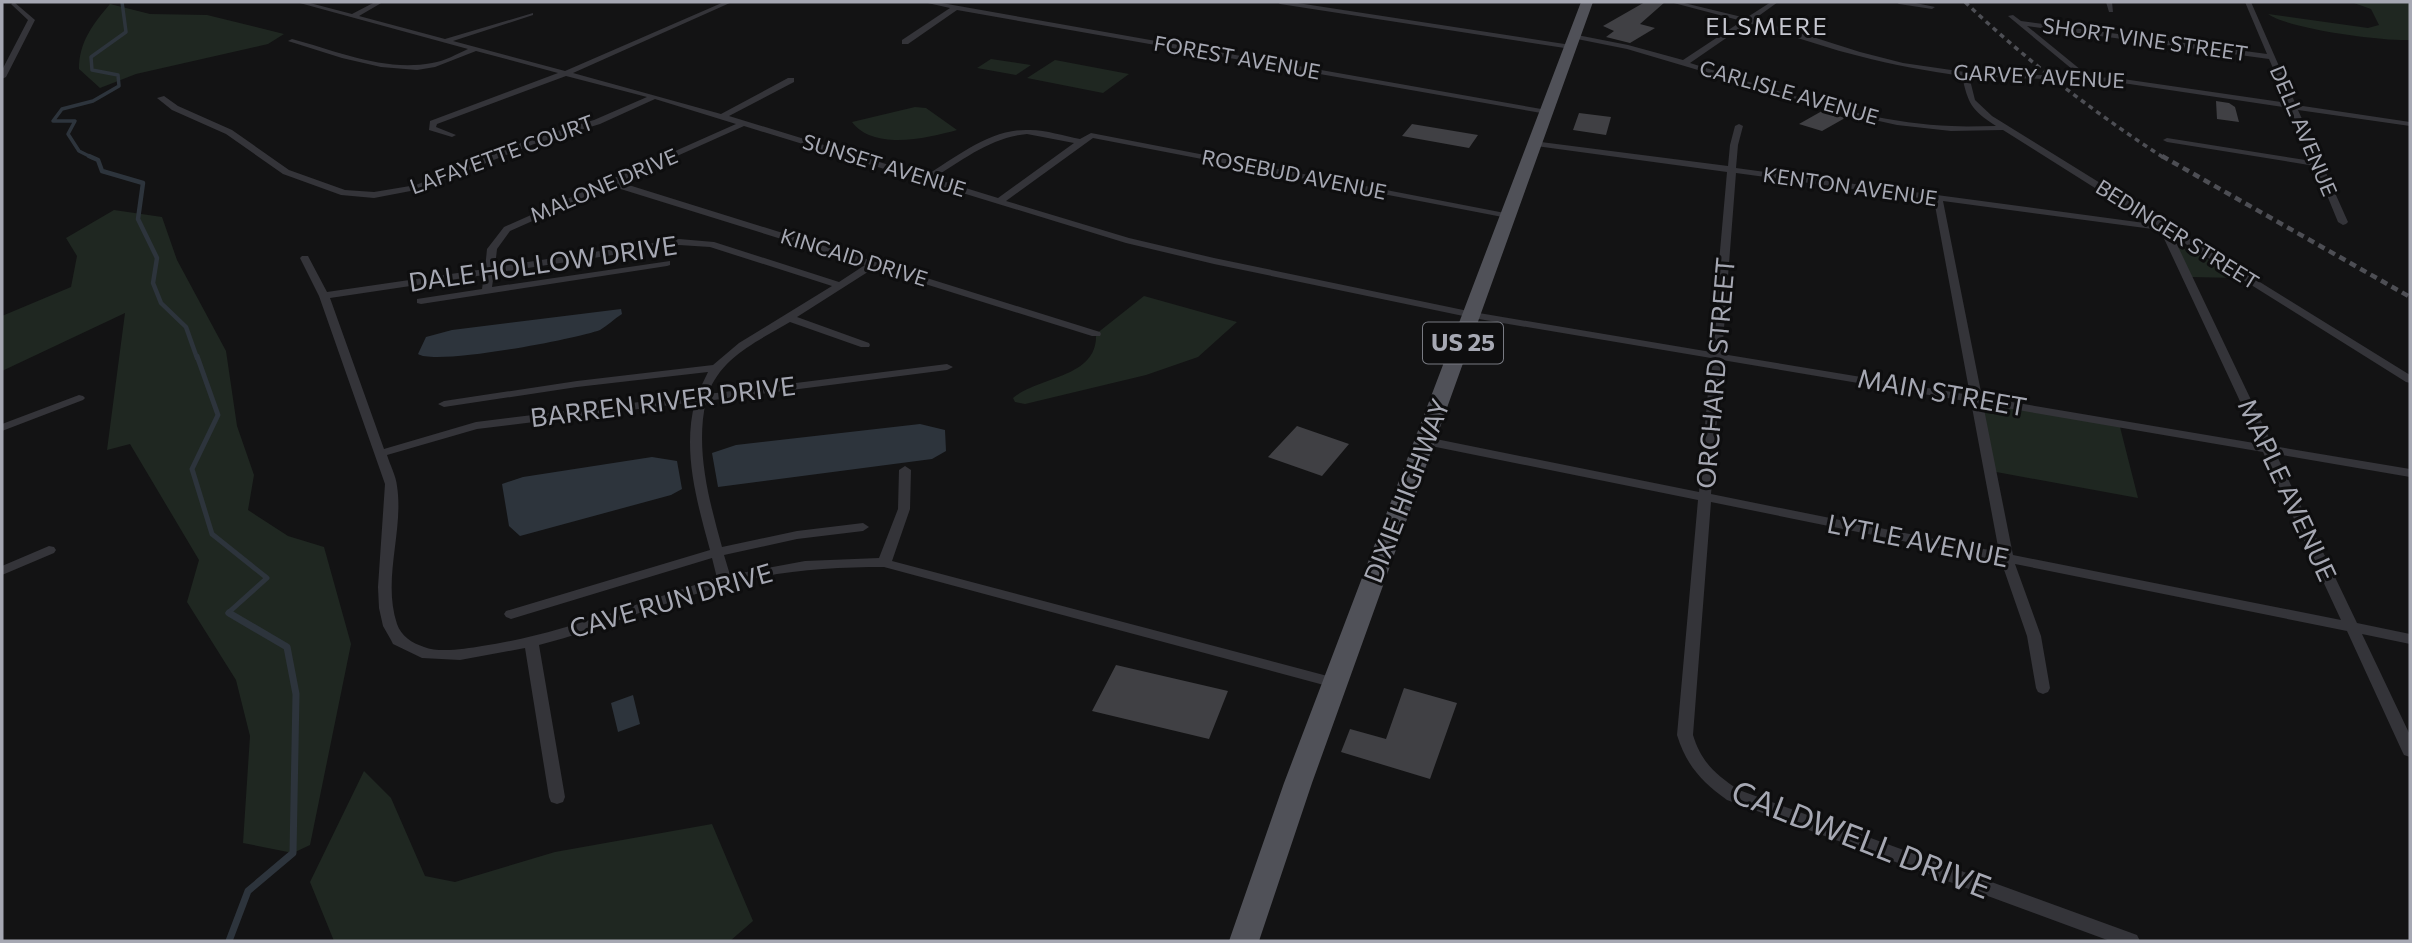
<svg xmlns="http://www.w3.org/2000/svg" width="2412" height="943" viewBox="0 0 2412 943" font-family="Commissioner,sans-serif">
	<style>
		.green { fill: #1f2721 }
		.water { fill: #2d343c }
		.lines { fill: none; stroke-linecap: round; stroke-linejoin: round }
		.stream-far3 { stroke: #2d343c; stroke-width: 3.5 }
		.stream-far2 { stroke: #2d343c; stroke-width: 4.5 }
		.stream-far1 { stroke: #2d343c; stroke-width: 5 }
		.stream { stroke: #2d343c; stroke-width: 7 }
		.building { fill: #404044 }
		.minor { fill: #343439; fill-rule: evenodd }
		.primary { fill: #505158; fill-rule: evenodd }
		.rail-far1 { stroke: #4d4e54; stroke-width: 3.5; stroke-dasharray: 5 4.5; stroke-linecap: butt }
		.rail { stroke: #4d4e54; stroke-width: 4.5; stroke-dasharray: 7 5; stroke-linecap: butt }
		.labels { text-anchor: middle; stroke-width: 6; stroke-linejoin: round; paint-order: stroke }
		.far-street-label { font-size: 21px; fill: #a6a8b3; stroke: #0e0e0f }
		.far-quarter-label { font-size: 24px; letter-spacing: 2px; fill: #c6c7d0; stroke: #0e0e0f }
		.shield { fill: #0e0e0f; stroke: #787a82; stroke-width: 2 }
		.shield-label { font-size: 24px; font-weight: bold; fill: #a6a8b3 }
		.street-label { font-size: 26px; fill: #a6a8b3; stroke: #0e0e0f }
		.near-street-label { font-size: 32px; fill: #a6a8b3; stroke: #0e0e0f }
	</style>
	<rect width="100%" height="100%" fill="#131314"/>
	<!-- green -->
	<path class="green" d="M2351,2L2410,3V40C2382,41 2289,29 2268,14L2368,28L2379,25L2371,9Z
		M110,4L150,14L207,15L284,34L268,44L136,74L100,88L79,69C79,42 93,24 110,4Z
		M991,59L1031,65L1016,75L977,68Z
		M1055,60L1129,74L1103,93L1027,78Z
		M915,107L926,108L957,130C928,138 874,151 852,122Z
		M114,210L162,217L177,260L226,351L237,426L254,475L248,510L288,536L324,547L351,644L310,845L293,853L243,843L250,736L236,680L187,602L199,560L130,444L107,450L125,313L2,371V316L71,287L77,256L66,238Z
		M2180,246L2188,247L2238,278L2191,277L2177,248Z
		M1144,296L1237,322L1198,357L1146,375L1025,404L1015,402L1013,398C1039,376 1098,378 1096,334Z
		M1978,399L2119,423L2138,498L1991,471Z
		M364,771L391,798L425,876L455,882L555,852L712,824L753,921L730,941H334L310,882Z"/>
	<!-- water -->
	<path class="water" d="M621,309L622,314C614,319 607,326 600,330C576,339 435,366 418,354L426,337L452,330Z
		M920,424L945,430L946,451L932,459L718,487L712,453L736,445Z
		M652,457L677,461L682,489L671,495L520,536L509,526L502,484L523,477Z
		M633,695L640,724L618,732L611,703Z"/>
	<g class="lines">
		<!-- stream-far3 -->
		<path class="stream-far3" d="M93,158L79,151L68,134L75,121H53L62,109L93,101L119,86L118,75L92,70L91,57L126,32L122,2"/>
		<!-- stream-far2 -->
		<path class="stream-far2" d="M89,156L98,160L102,171L143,183L138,219L157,258L153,283L161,303L186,327L197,358"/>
		<!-- stream-far1 -->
		<path class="stream-far1" d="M197,356L218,415L192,469L212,534L267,578L228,613L232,615"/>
		<!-- stream -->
		<path class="stream" d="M229,613L287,647L296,694L293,853L248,891L229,941"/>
	</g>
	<!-- building -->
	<path class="building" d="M1645,2H1665L1640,24L1655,28L1630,43L1606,37L1614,31L1603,26Z
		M2216,101L2229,103L2235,107L2239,122L2217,119Z
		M1822,111L1845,118L1822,131L1799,124Z
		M1579,113L1611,117L1606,135L1573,130Z
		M1412,124L1478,135L1469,148L1402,136Z
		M1297,426L1349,444L1322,476L1268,457Z
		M1116,665L1228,691L1209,739L1092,711Z
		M1404,688L1457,703L1430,779L1341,752L1350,729L1386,739Z"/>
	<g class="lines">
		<!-- minor -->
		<path class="minor" d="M14,2L35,20L6,77L2,79V70L28,20L12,5L11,4Z
			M296,2H306L352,14L375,2H383L359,16L445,39L533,13V15L453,41L565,71L724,2H732L573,73L721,114L788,78H794V82L729,116L925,176C957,157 991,128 1030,130C1047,130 1063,136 1080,139L1091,133L1510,214L1513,215V219L1093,138L1006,201L1129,238L1214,258L1473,312L1711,352L1727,172L1536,146L1533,145V141L1728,166L1730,145L1735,126L1739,124L1743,126L1738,145L1736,168L2152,224L2003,130L1951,131L1897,125L1843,113L1627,49L1572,38V34L1628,45L1683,60L1742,21L1670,2H1680L1746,18L1771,2H1778L1753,20L1794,31L1860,52L1903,63L1965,72L2116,78L2288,103L2269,59L2027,26L2081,70V74H2078L2008,16L2013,15L2021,21L2267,54L2245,2H2251L2296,105L2410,122V126L2298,110L2348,222L2346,224L2343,225L2338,222L2315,166L2167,142L2163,140L2167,138L2312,161L2290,108L2116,82L1969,76L1975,100L1992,116L2410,375V383L2406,382L2173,236L2273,446L2410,469V477L2276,454L2357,623L2410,634V644L2362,634L2410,735V757L2404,755L2402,751L2347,631L2015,564L2041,636L2050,688L2048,692L2043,694L2038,692L2036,688L2027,636L2001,561L1711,502L1693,735C1701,762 1716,775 1739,790L2137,935L2140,941H2110L1727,800C1702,782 1686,765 1677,735L1698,500L1426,445L1420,441L1426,437L1699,492L1711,358L1473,318L1214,264L1126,243L744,126L619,182L1100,332L1101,334L1100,336H1092L874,268L797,317L869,343L870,345L869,347H861L790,322C758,341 721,357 708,394L947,364L953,367L947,370L706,401C695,449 709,500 722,547L797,531L863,523L869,527L863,531L797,539L724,555L730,575L805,561L879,558L898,509L899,470L905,466L911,470L910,509L892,561L1335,678L1340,679L1342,683L1340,687L1335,688L884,567C834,567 783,570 734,583C668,600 605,628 539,645L565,797L563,802L557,804L551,802L549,797L525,648L460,660L422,658L393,644L391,640L383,626L379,608L378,587L385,484L319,296L300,258L302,256H308L327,292L485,269L487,249L504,227L736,124L655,99L600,124L534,144L421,189L374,198L341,195L283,174L226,134L172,110L157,98L164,96L178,106L232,130L289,170L345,190L374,192L416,185L528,140L594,120L647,97L566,76L437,124L436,127L456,135L452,137L429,130L430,121L558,73L476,51L435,67L417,70L381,67L342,58L288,41L292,39C337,51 384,72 432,63C445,61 457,54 468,49ZM1748,23C1786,33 1822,47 1859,56C1893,65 1927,71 1962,76C1968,103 1971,110 1996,126C1981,126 1967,127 1952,126C1863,123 1774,89 1690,63ZM1027,134L1074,143L998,198L933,178C963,160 991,137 1027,134ZM1736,173L1934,200L1970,395L1722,354ZM611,186L865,265L839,282L714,242L679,239L495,267L497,249L510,231ZM1943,201L2160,230L2260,444L1982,397ZM679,245L710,247L832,286L739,343L713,365L577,381L444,401L438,404L444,407L577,387L708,372L697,395L476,422L384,449L330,298L484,275L482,289L417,299V303L421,304L667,266L670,265V261L492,287L494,273ZM1722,360L1971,402L1999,552L1711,494ZM695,402C682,451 697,502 710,550L506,611L504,614L506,617L511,619L712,558L717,578C639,602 563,634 482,646C465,649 439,653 424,647C412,643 401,636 397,624C382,579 404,531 397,486C396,476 390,465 387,455L477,429ZM1983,404L2263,452L2341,620L2013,555Z
			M923,2H936L1547,110L1551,112L1547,114L957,10L908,44H902V40L950,8Z
			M1277,2H1291L1571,45L1575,47L1571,49L1280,4Z
			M1896,2H1911L1935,7L1932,9L1899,4Z
			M2106,2H2112L2113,12H2109Z
			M79,395L83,396L85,398L83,400L2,431V424Z
			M49,546L54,547L56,550L54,553L2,575V566Z"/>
		<!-- primary -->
		<path class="primary" d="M1581,2H1593L1312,783L1259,941H1229L1284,783Z"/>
		<!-- rail-far1 -->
		<path class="rail-far1" d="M1965,2C2027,61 2092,111 2164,158"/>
		<!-- rail -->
		<path class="rail" d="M2162,156L2410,297"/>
	</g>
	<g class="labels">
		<!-- far-street labels -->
		<g class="far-street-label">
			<text transform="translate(2145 40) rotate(8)" y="7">SHORT VINE STREET</text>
			<text transform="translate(1237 58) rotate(10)" y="7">FOREST AVENUE</text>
			<text transform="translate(2039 77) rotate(3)" y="7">GARVEY AVENUE</text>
			<text transform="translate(1789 93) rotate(16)" y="7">CARLISLE AVENUE</text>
			<text transform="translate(2303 131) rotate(67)" y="7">DELL AVENUE</text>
			<text transform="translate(502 155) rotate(-20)" y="7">LAFAYETTE COURT</text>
			<text transform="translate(884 166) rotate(17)" y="7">SUNSET AVENUE</text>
			<text transform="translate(1294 175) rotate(11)" y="7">ROSEBUD AVENUE</text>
			<text transform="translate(604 186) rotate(-23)" y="7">MALONE DRIVE</text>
			<text transform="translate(1850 187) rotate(8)" y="7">KENTON AVENUE</text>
			<text transform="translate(2177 235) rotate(32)" y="7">BEDINGER STREET</text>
			<text transform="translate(854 258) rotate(17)" y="7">KINCAID DRIVE</text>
		</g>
		<!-- far-quarter labels -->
		<g class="far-quarter-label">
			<text x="1767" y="35">ELSMERE</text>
		</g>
		<!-- shield labels -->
		<rect class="shield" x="1423" y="322.5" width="80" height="41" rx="5"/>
		<g class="shield-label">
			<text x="1463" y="351">US 25</text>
		</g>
		<!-- street labels -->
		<g class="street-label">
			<text transform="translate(543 264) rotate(-8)" y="9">DALE HOLLOW DRIVE</text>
			<text transform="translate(1716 373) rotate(-85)" y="9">ORCHARD STREET</text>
			<text transform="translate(1942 393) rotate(10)" y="9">MAIN STREET</text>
			<text transform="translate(663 402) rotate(-7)" y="9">BARREN RIVER DRIVE</text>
			<text transform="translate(2287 490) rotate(65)" y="9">MAPLE AVENUE</text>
			<text transform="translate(1407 491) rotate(-69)" y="9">DIXIE HIGHWAY</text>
			<text transform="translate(1918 541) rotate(11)" y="9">LYTLE AVENUE</text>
			<text transform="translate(671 601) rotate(-16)" y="9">CAVE RUN DRIVE</text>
		</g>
		<!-- near-street labels -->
		<g class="near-street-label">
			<text transform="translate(1861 840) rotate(21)" y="11">CALDWELL DRIVE</text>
		</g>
	</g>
	<!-- border -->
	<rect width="2412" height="943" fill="none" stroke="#a6a8b3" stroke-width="7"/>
</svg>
